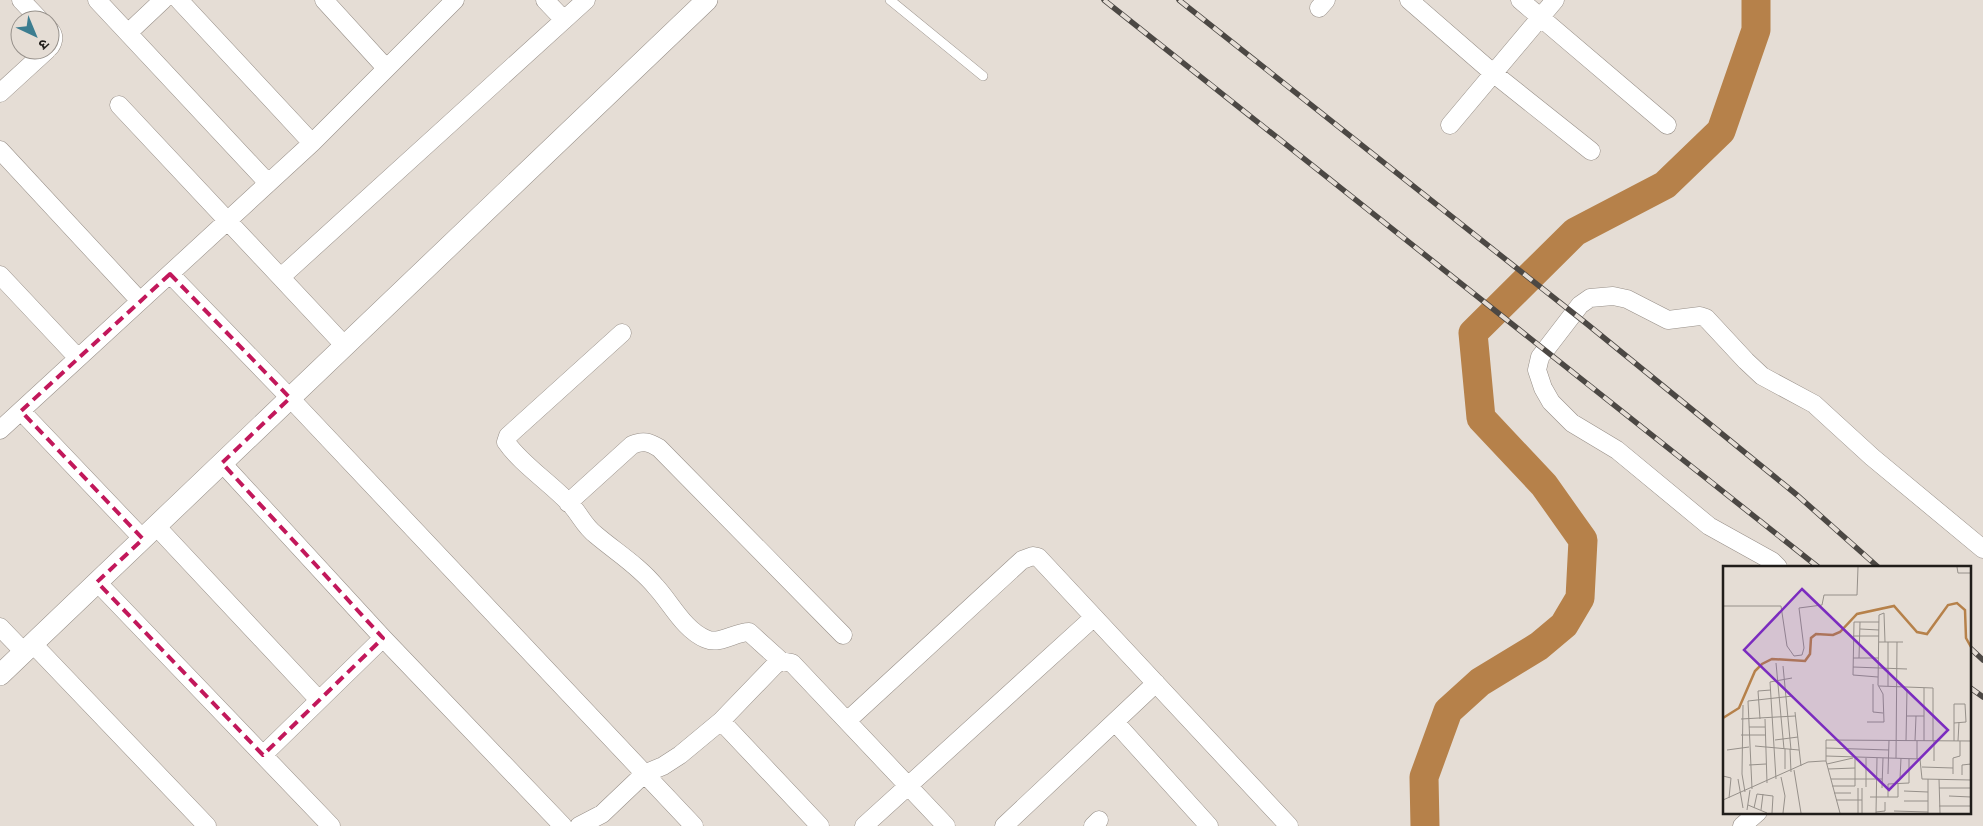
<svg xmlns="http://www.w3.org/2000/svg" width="1983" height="826" viewBox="0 0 1983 826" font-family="'Fira Sans','Noto Sans Devanagari',sans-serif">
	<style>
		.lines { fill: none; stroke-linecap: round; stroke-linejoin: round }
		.river { stroke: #b6814a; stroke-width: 29 }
		.service-casing { stroke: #978f88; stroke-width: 10 }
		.minor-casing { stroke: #978f88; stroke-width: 19 }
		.tertiary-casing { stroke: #978f88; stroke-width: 22 }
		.service { stroke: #fff; stroke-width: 9 }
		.minor { stroke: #fff; stroke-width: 18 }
		.tertiary { stroke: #fff; stroke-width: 21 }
		.rail-casing { stroke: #4c4844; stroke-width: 5.5 }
		.rail { stroke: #e5ddd5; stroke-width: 4; stroke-dasharray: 11; stroke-linecap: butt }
		.marked { fill: none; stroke: #c2185b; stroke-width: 4; stroke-dasharray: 10 6; stroke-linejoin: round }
		.inset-river { fill: none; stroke: #b6814a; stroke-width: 2.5 }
		.inset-road { fill: none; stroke: #96908a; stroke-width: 1 }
		.view { fill: #7b2cbf; fill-opacity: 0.15; stroke: #7b2cbf; stroke-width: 2.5 }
		.inset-edge { fill: none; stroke: #201d1a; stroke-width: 2.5 }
	</style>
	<rect width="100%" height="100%" fill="#e5ddd5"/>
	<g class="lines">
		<!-- river -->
		<path class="river" d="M1425,826L1424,777L1448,711L1480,682L1539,646L1564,625L1580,598L1583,540L1544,485L1481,418L1473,333L1575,232L1665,185L1721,131L1756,30V0"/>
		<defs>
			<path id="service" d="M890,0L983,76"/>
			<path id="minor" d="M21,0L40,20
				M97,0L268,183
				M179,0L312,143
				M324,0L386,68
				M545,0L564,20
				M1409,0L1493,73L1591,151
				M1520,0L1667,125
				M1319,8L1326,0
				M50,30C55,36 54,41 50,47
				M128,33L163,0
				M0,93L47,50
				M119,105L345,346
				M1450,125L1555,0
				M0,150L140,301
				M170,274L290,398L694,826
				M0,275L78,358
				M281,277L586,0
				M622,333L508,436L506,442C521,464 553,485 572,506C580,515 585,527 596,535C616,552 639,566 656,587C671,603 684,630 706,639C720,645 735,632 749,632L781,661L792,663L946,826
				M21,411L143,539
				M0,430L312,143L455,0
				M222,463L383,638L563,826
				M568,503L632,445C643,440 649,442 659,448L843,635
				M156,526L319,700
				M1778,567L1772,561L1709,526L1617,450L1572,423L1551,402L1543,388L1537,370L1540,357L1580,305L1590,298L1613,296L1627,299L1668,320L1700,316L1706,318L1746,361L1762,376L1814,404L1872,457L1983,549
				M97,582L331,826
				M0,627L24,652
				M33,644L207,826
				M721,721L820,826
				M847,721L1022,560L1033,556L1038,557L1289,826
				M1115,722L1209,826
				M263,755L383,638
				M579,826L602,814L644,774L663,766L680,755L721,721L775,665L781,661
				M864,826L1093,618
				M1004,826L1156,683
				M1093,826L1099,820
				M1742,826L1758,812"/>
			<path id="tertiary" d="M0,675L707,0"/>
		</defs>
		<!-- service casing -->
		<use href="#service" class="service-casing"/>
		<!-- minor casing -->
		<use href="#minor" class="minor-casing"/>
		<!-- tertiary casing -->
		<use href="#tertiary" class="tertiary-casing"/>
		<!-- service -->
		<use href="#service" class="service"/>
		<!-- minor -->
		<use href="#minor" class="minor"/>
		<!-- tertiary -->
		<use href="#tertiary" class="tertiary"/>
		<defs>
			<path id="rail" d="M1104,0L1818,567
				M1179,0L1587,324L1797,495L1878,567
				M1969,647L1983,660
				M1969,687L1983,697"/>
		</defs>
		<!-- rail casing -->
		<use href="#rail" class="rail-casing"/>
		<!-- rail -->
		<use href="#rail" class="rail"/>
	</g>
	<!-- marked area -->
	<path class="marked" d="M170,274L290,398L222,463L383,638L263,755L97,582L143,539L21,411Z"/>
	<!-- overview -->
	<g transform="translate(1723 566)">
		<rect width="248" height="248" fill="#e5ddd5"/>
		<path class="inset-river" d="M0,152L16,142L32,105L39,98L49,93L82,95L87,88L88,72L93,68L110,69L117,66L134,48L171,40L194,66L204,68L225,39L234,37L242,44L243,72L248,81"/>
		<path class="inset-road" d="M234,1L235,7H248M0,40H58L64,80L71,90L79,89L81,82L76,42L99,39L101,29H134L135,1M137,63L156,64M130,70H156M156,76H180M130,92H156M136,92L137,56M53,97L61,183M60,100L68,184M130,101L184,103M155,111L130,109L131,56H156M150,118V146L160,147M156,120L210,122V175M165,120V76M20,139L19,208L22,226M72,146L78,200M184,150H201M18,153L72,150M37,153L35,125L48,124M42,153L44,217M144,156H161L160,128L155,119L156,49L161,47L162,76M231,157L243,156L242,138H231V175M26,161H42M18,169H43M52,174L75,171M183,175L184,123M192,175L193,150M201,175V122M235,175L236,156M32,180L76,184M103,182L166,184M67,183L68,206M4,184L26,181M103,190L197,193L199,213L248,214M173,192L174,76M194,193V175M103,195V174L248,175M211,195V175M104,198L130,192M26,199L43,198M199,201L230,202M62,203V183M105,203L132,202M71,204L78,247M165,208L166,174M230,208V192L237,190V175M239,209V199L248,198M0,210L8,212L6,232M58,211L62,230L60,247M15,213L20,242M53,213L47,116L69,112M108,213H159M177,213L178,192M205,213V247M216,213L217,247M109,220H132V192M143,221V192M135,222V247M159,222L160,192M216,222H248M29,223L25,135L70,130M181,225L205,226M111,227H128M226,230L248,231M147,231H175V218M165,231V218L186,217V193M0,234L85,196L100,195H103L117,247M113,234H139M181,235H205M25,239L44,247M216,240H248M31,242L34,228L50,230L49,247M24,244L27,224M38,244L40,228M171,245L205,246M153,246L162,245V236M139,247V222M153,247L154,192"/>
		<path class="view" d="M79,23L225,164L166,224L21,84Z"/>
		<rect width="248" height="248" class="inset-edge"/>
	</g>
	<!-- north arrow -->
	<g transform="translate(35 35) rotate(136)"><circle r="24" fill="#e5ddd5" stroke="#96908a"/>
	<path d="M0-4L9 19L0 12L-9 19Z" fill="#3c7d90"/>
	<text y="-8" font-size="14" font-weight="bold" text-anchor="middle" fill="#201d1a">उ</text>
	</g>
</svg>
